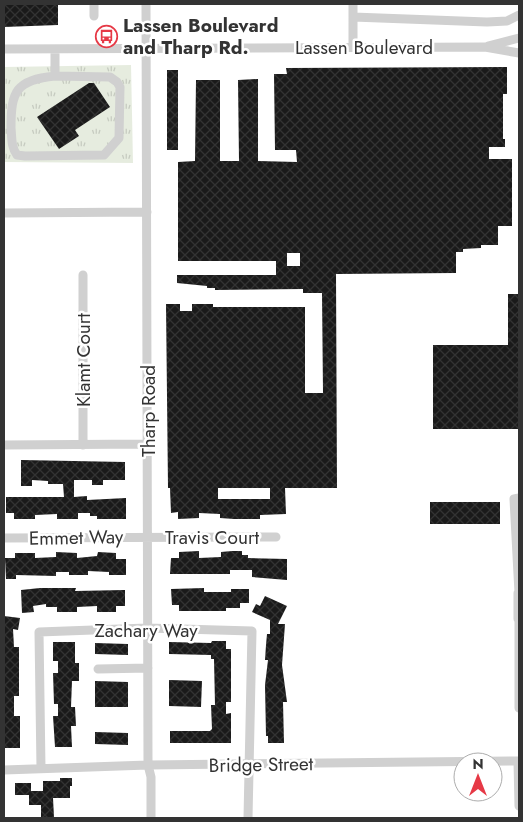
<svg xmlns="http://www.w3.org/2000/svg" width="523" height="822" viewBox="0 0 523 822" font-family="Jost,sans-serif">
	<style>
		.grass { fill: url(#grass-tufts) }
		.building { fill: url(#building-cross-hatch); fill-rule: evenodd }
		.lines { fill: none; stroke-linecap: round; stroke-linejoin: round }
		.minor { stroke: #d0d0d0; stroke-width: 9 }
		.labels { text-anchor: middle; stroke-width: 5; stroke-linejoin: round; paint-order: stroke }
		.poi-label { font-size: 19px; font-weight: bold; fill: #333; stroke: #fff; text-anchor: start }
		.street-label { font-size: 19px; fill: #333; stroke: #fff }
	</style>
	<defs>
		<pattern id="grass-tufts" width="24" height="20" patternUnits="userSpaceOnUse" patternTransform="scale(1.25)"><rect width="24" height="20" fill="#e6ecdf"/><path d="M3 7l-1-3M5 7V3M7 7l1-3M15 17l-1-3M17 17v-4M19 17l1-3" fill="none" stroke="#c6cbc0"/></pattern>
		<pattern id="building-cross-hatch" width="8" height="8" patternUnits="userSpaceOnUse" patternTransform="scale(1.25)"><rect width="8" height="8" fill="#1a1a1a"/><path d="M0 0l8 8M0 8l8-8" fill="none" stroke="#333"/></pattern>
	</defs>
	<rect width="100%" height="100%" fill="#fff"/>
	<!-- grass -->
	<path class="grass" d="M131,65L133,163L4,162V67Z"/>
	<!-- building -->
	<path class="building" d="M4,4H58V25L4,27Z
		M507,67V94H503V139H505V147H489V159H512V226H498V245H481V248L463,249V252H456V273L336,274L337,488H285L286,514L260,515V519H234L220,518V514L199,513V518L178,519V512L171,513L170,488H168L166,304H180V311H192V304H213V307H305V393H323L322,293H303V289L215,290V288H207V286L177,283V275H276V261H178V162L195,161L196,80H220V161H239L238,80L258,79V161L297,162L296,150H275L274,74H287L286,68ZM287,253H300V266H287ZM218,488H270V499H218Z
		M167,70H178V150H167Z
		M89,83H94L110,107L75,130L79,136L59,149L37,117Z
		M508,294H519V429H433V345H508Z
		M21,460L125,462V480H103V485H92V480H74V497L87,496V500L126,498V519H97V516H90V513H78V519H57V514L35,515V519H14V513H6V497H64L63,484H48V481L32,480V486H21Z
		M430,502H500V524H430Z
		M199,551V558L221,557V552L232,551H242V555H248V558L287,559V580L252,577V570H230V574H170L171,558H179V552Z
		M56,552L77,553V558L97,556L98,552L116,553V559H126V575H109V572L88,571V575H69V572H56V576L16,575V579H6L5,558H15V553H35V558L56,557Z
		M40,588H76L75,591L125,590V606H116V612H97V606L77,607V612H57V607H46V604L33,606L34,612L22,613L21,590Z
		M204,588V592H231V589H249V603H240V608H226V611H179V605H172L171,589Z
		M265,596L287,606L278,624H285L282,665L287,702H283L284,743H268V736H266L265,685L268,660H265L266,645L267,634H270V620L252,612L256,604L260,606Z
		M4,616L20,618L18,630L13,629L14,647H19V696H14V716H20V748H4Z
		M212,641H226V649H231V702H226V714L231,713V743H170V731H210L212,729L211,705H215L214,659H211V655L169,654V642L211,643Z
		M53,642H75V663H79V681H72L71,707H75L76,726H71L72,747H55L53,716H58V704H54L53,673H58V661H53Z
		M95,643L128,644V655L95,654Z
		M169,680L202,681L201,707L169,706Z
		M95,681L128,682V707H95Z
		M95,732L128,733V745L95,744Z
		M60,778H72V786H70V798H53L54,817H41V805H29V795H15V783H31V791H43V781H60Z"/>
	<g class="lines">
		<!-- minor -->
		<path class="minor" d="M94,4V16
			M146,4L148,765L151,777V818
			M353,4V47
			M353,17L487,22L507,21L519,15
			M488,46L519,38
			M4,49L485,47L519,53
			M55,76L110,77L117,82L120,87L119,138L104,155L25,156L17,155C11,147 12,138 11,128C11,91 16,80 55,76V49
			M4,213L147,212
			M4,445L148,444
			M83,445V275
			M519,498L514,499L519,593
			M4,538L276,537
			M518,593V619
			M519,619V708
			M98,669L148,668
			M518,761L519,806
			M41,768L39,632L147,628L252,631L248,818
			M4,770L148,765L519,761"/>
	</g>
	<!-- icons -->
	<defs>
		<symbol id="bus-ring" viewBox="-11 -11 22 22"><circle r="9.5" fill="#fff" stroke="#e63946" stroke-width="1.5"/><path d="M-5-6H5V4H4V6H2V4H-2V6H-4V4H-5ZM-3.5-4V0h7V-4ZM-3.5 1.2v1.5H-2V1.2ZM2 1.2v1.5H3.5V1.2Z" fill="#e63946"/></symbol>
	</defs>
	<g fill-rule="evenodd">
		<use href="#bus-ring" x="94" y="24" width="25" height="25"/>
	</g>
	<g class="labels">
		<!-- poi labels -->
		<g class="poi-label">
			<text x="123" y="32">Lassen Boulevard<tspan x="123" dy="22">and Tharp Rd.</tspan></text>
		</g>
		<!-- street labels -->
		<g class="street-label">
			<text x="364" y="54">Lassen Boulevard</text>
			<text transform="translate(83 360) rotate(-90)" y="7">Klamt Court</text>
			<text transform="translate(148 411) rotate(-90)" y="7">Tharp Road</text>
			<text transform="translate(76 537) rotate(-1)" y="7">Emmet Way</text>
			<text x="212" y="544">Travis Court</text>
			<text x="146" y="637">Zachary Way</text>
			<text transform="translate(261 764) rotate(-1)" y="7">Bridge Street</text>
		</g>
	</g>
	<!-- border -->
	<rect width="523" height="822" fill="none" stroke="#333333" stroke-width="10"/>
	<!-- north arrow -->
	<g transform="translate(478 777)"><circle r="24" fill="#ffffff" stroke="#adadad"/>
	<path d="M0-4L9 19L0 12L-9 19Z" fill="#e63946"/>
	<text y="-8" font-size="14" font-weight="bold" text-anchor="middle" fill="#333333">N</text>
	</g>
</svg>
